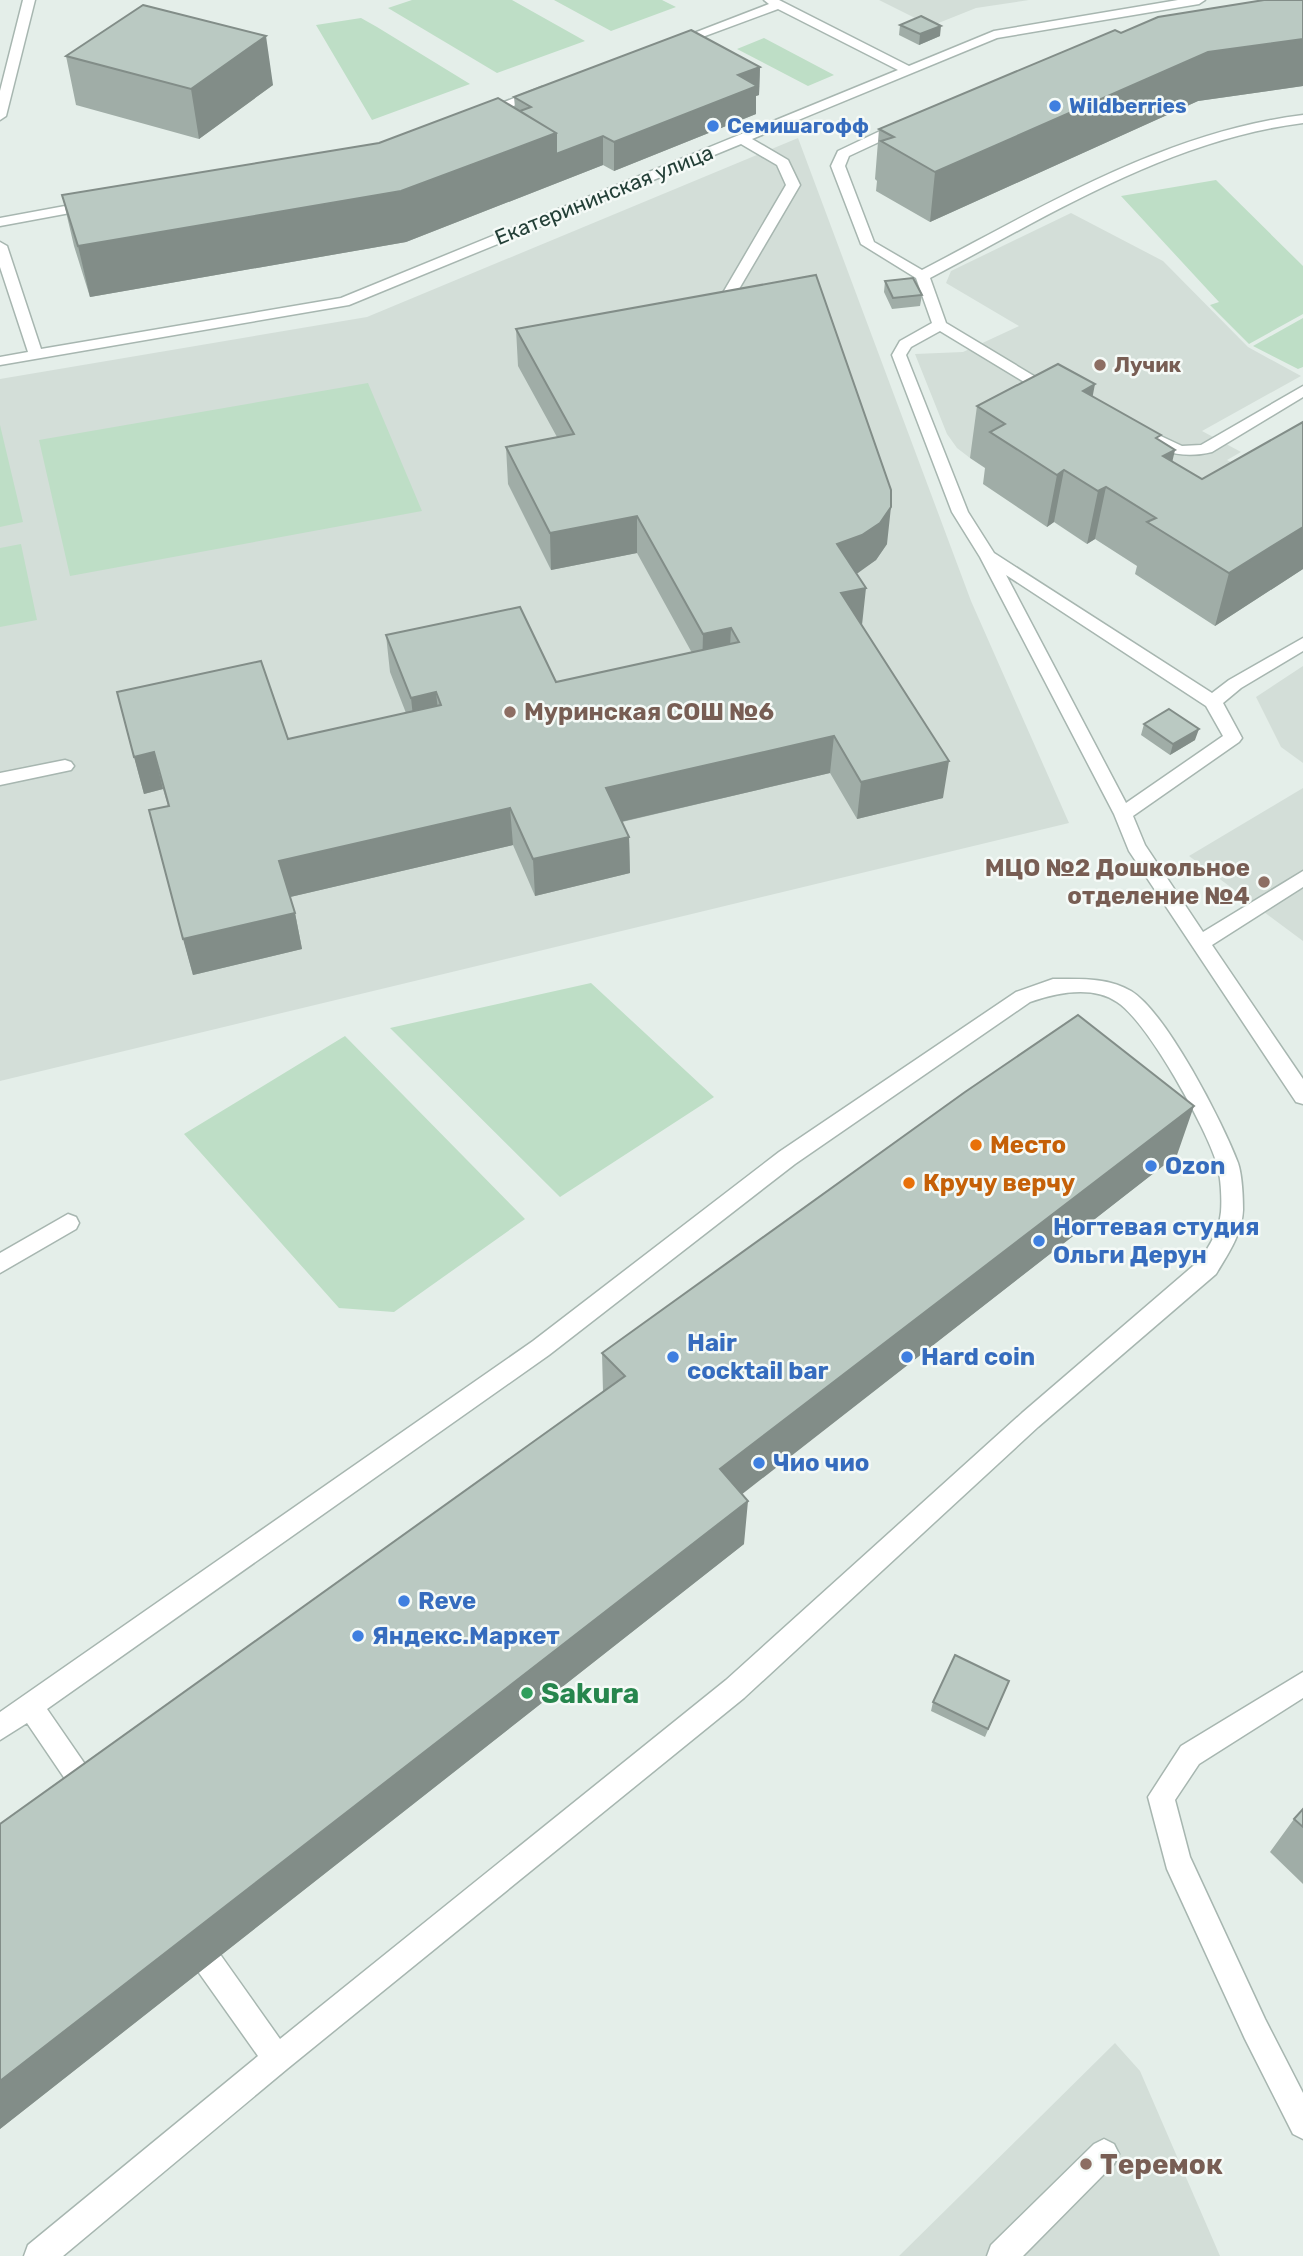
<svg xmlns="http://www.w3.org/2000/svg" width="1303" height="2256" viewBox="0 0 1303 2256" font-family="Rubik,sans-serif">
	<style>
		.built { fill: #d3ded8 }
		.green { fill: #bedec6 }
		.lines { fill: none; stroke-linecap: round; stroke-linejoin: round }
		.minor-casing { stroke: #a7b6b0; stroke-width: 3 }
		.minor { fill: #fff; fill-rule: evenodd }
		.wall { fill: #a0ada7 }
		.shaded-wall { fill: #828d88 }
		.building { fill: #bac9c2; stroke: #828d88; stroke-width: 2 }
		.shop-dot { fill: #3f7fe0; stroke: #f5faf7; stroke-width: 2.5 }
		.education-dot { fill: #8d6e63; stroke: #f5faf7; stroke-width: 2.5 }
		.food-dot { fill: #e8710a; stroke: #f5faf7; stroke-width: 2.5 }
		.leisure-dot { fill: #2e9e5b; stroke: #f5faf7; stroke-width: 2.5 }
		.labels { text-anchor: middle; stroke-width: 5; stroke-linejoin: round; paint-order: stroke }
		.far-shop-label { font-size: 21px; font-weight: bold; fill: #366cbe; stroke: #f5faf7; text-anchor: start }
		.far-street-label { font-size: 21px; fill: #244038; stroke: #f5faf7 }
		.far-education-label { font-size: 21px; font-weight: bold; fill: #785e54; stroke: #f5faf7; text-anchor: start }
		.education-label { font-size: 24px; font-weight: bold; fill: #785e54; stroke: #f5faf7; text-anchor: start }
		.food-label { font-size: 24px; font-weight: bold; fill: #c56008; stroke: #f5faf7; text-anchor: start }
		.shop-label { font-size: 24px; font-weight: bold; fill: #366cbe; stroke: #f5faf7; text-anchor: start }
		.near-leisure-label { font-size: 28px; font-weight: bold; fill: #27864d; stroke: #f5faf7; text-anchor: start }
		.near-education-label { font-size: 28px; font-weight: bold; fill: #785e54; stroke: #f5faf7; text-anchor: start }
	</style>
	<rect width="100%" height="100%" fill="#e4eee9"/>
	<!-- built -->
	<path class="built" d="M879,0H1029L976,8L931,26Z
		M798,138L971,601L1069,823L0,1081V379L367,317Z
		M1071,213L1163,261L1248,347L1301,376L1202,431L1241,452L1227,460L1272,485L1190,531L1049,416L970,458L957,448L947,434L915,354L963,352L1019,326L946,283L951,271Z
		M1303,666V763L1281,747L1256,697Z
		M1303,788V941L1189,856Z
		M1115,2043L1140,2071L1220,2256H899Z"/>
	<!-- green -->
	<path class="green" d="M412,0H512L585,41L497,73L388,8Z
		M554,0H662L676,7L611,31Z
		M361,18L377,27L470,84L372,120L316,25Z
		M764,38L834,75L808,86L737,49Z
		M1216,180L1303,266V314L1249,344L1210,305L1219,302L1121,196Z
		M1303,318V367L1298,369L1253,346Z
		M368,383L422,511L70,576L39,440Z
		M0,425L23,522L0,527Z
		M21,544L37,620L0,627V548Z
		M591,983L714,1097L560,1197L390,1028Z
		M345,1036L525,1219L394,1312L339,1308L184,1134Z"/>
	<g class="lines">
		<defs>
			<path id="minor" d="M23,0H35L6,116L0,120V91Z
				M764,0H779L909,66L994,31L1178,0H1205L1199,4L997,38L752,139L788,160L800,185L729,306L724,307L717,303L786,185L777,165L741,144L349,305L0,365V357L28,352L0,267V242L7,246L41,349L341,298L898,70L778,9L678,46L668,43L769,4Z
				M542,87L546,88V94L484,117H476L474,114Z
				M1303,115V123C1168,140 1048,216 930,278L946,323L1044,382L1061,386L1063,389L1061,392L1034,388L940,331L911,347L906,355L968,512L994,553L1212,693L1229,680L1303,638V651L1241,688L1223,703L1242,738L1239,742L1133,816L1145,845L1203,932L1303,871V887L1212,945L1303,1079V1104L1296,1102L1129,851L1114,814L980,557L952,512L892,355L900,341L932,323L916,278L861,244L831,166L838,151L899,122H909V128L849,156L845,166L874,242L922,270C1043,207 1165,132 1303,115ZM1006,575L1206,706L1223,736L1126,803Z
				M92,201L97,202V208L0,226V218Z
				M1303,386V397L1212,452C1188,458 1160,455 1142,436L1150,431L1182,446L1201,445Z
				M65,760L71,762L74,766L71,770L0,785V773Z
				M1053,979C1080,979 1107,977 1131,991C1166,1012 1223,1123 1238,1163C1242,1175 1243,1197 1243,1210C1242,1234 1228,1254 1216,1274L1038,1427L744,1698L287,2069L63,2256H24L28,2245L258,2056L197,1970L193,1960L197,1950L207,1946L217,1950L280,2039L726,1680L1022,1413L1200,1260C1210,1245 1219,1231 1221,1212C1222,1199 1221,1177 1217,1164C1207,1129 1148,1022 1117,1002C1092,985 1056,993 1030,1002L795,1164L549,1355L47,1709L100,1786L104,1795L100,1804L91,1808L82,1804L27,1723L0,1740V1712L533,1341L779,1152L1016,992Z
				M68,1214L76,1217L79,1223L76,1229L0,1273V1253Z
				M1303,1672V1698L1199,1764L1175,1800L1190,1857L1265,2019L1303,2093V2139L1293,2134L1245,2039L1167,1869L1148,1797L1181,1746Z
				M1104,2139L1114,2144L1119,2154L1114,2164L1023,2256H987L991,2245L1094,2144Z"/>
		</defs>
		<!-- minor casing -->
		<use href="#minor" class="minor-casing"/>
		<!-- minor -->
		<use href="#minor" class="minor"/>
	</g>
	<!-- wall -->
	<path class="wall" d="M1303,0V86L1198,101L930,222L876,191L877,181L875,179L879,129L1121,33Z
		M900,25L940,36L919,45L899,35Z
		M66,56L273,85L199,139L76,105Z
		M760,67L759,95L756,96V114L614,171L603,165L406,242L90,297L74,246L62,195L379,143L515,108L514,97Z
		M885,281L922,295L920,306L892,309L884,292Z
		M516,329L887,544L876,560L856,573L862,625L943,798L857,819L830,773L622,822L629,837L630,873L535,896L513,845L290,897L295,913L302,949L193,975L149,810L168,806L163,789L144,794L117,692L288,739L406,713L390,672L386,635L556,682L692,653L637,553L551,570L508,484L506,447L557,437L518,366Z
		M1093,397L1159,440L1172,462L1202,479L1303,422V569L1215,626L1135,574L1137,566L1095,539L1087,544L1054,522L1047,527L983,484L985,468L970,458L977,406Z
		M1144,724L1195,740L1170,755L1141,735Z
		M1177,1155L741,1494L744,1544L0,2129V1824L603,1392L602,1353Z
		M1009,1681L985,1737L931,1711L933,1702Z
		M1303,1809V1884L1270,1852L1294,1819Z"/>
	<!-- shaded-wall -->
	<path class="shaded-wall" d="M941,26L940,36L919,45L920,34Z
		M266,36L273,85L199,139L191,89Z
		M1303,39V86L1198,101L930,222L935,172L1208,52Z
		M760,67L759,95L756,96V114L614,171V142L738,75Z
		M556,133L603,136V165L406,242L90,297L78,246Z
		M1095,384L1085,436L1083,391Z
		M1175,450L1163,502V456Z
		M1064,470L1054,522L1047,527L1057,475Z
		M1106,487L1095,539L1087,544L1098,491Z
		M891,507L887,544L876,560L858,573L834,581L837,544Z
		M637,516V553L551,570L550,533Z
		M1303,527V569L1215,626L1229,573Z
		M866,588L862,625L841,593Z
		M731,628L729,665L702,671L703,634Z
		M436,692L440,729L415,735L411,698Z
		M1199,729L1195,740L1170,755L1173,744Z
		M834,736L830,773L607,825L606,788Z
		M154,752L163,789L144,794L134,757Z
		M949,761L943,798L857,819L861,782Z
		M510,808L513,845L286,898L279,861Z
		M629,837L630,873L535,896L533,859Z
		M295,913L302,949L193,975L183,939Z
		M1194,1106L1177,1155L718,1513L720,1469Z
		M748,1501L744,1544L0,2129V2081Z"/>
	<!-- building -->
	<path class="building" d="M1264,0H1303V39L1208,52L935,172L881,141L894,137L879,129L1115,30L1121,33L1158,17Z
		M143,5L266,36L191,89L66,56Z
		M921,16L941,26L920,34L900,25Z
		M691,30L760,67L738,75L757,86L614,142L603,136L556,154V133L520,111L531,107L514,97Z
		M498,98L556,133L401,191L78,246L62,195L379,143Z
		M816,275L891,490V507L880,523L862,535L837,544L866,588L841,593L949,761L861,782L834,736L606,788L629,837L533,859L510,808L279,861L295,913L183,939L149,810L169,806L154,752L134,757L117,692L261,661L288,739L441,705L436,692L411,698L386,635L520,607L556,682L739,642L731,628L703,634L637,516L550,533L506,447L574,434L516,329Z
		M913,278L922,295L893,298L885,281Z
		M1058,364L1095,384L1083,391L1161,435L1156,438L1175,450L1163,456L1202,479L1303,422V527L1229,573L1147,522L1156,518L1106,487L1098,491L1064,470L1057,475L990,432L1005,424L977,406Z
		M1169,709L1199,729L1173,744L1144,724Z
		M1078,1015L1194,1106L720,1469L748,1501L0,2081V1824L625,1376L602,1353L965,1092Z
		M955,1655L1009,1681L988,1729L933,1702Z
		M1303,1809V1827L1294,1819Z"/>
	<!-- markers -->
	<g class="shop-dot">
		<circle cx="1055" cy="106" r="7"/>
		<circle cx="713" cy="126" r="7"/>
		<circle cx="1151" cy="1166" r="7"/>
		<circle cx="1039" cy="1241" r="7"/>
		<circle cx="673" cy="1357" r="7"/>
		<circle cx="907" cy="1357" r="7"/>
		<circle cx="759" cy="1463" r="7"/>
		<circle cx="404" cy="1601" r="7"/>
		<circle cx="358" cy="1636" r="7"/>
	</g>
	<g class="education-dot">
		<circle cx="1100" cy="365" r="7"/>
		<circle cx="510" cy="712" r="7"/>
		<circle cx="1264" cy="882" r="7"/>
		<circle cx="1086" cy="2164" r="7"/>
	</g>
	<g class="food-dot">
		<circle cx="976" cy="1145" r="7"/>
		<circle cx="909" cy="1183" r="7"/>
	</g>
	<circle class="leisure-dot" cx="527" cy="1693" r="7"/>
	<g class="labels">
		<!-- far-shop labels -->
		<g class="far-shop-label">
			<text x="1069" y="113">Wildberries</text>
			<text x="727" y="133">Семишагофф</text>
		</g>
		<!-- far-street labels -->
		<g class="far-street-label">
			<text transform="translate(604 195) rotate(-22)" y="7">Екатерининская улица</text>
		</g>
		<!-- far-education labels -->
		<g class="far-education-label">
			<text x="1114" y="372">Лучик</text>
		</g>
		<!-- education labels -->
		<g class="education-label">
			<text x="524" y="720">Муринская СОШ №6</text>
			<text x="1250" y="876" text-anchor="end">МЦО №2 Дошкольное<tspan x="1250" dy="28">отделение №4</tspan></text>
		</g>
		<!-- food labels -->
		<g class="food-label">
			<text x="990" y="1153">Место</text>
			<text x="923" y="1191">Кручу верчу</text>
		</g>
		<!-- shop labels -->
		<g class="shop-label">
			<text x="1165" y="1174">Ozon</text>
			<text x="1053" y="1235">Ногтевая студия<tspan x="1053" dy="28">Ольги Дерун</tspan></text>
			<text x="687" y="1351">Hair<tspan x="687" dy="28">cocktail bar</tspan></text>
			<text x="921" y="1365">Hard coin</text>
			<text x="773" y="1471">Чио чио</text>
			<text x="418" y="1609">Reve</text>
			<text x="372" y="1644">Яндекс.Маркет</text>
		</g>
		<!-- near-leisure labels -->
		<g class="near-leisure-label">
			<text x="541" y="1703">Sakura</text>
		</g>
		<!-- near-education labels -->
		<g class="near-education-label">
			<text x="1100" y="2174">Теремок</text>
		</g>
	</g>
</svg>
